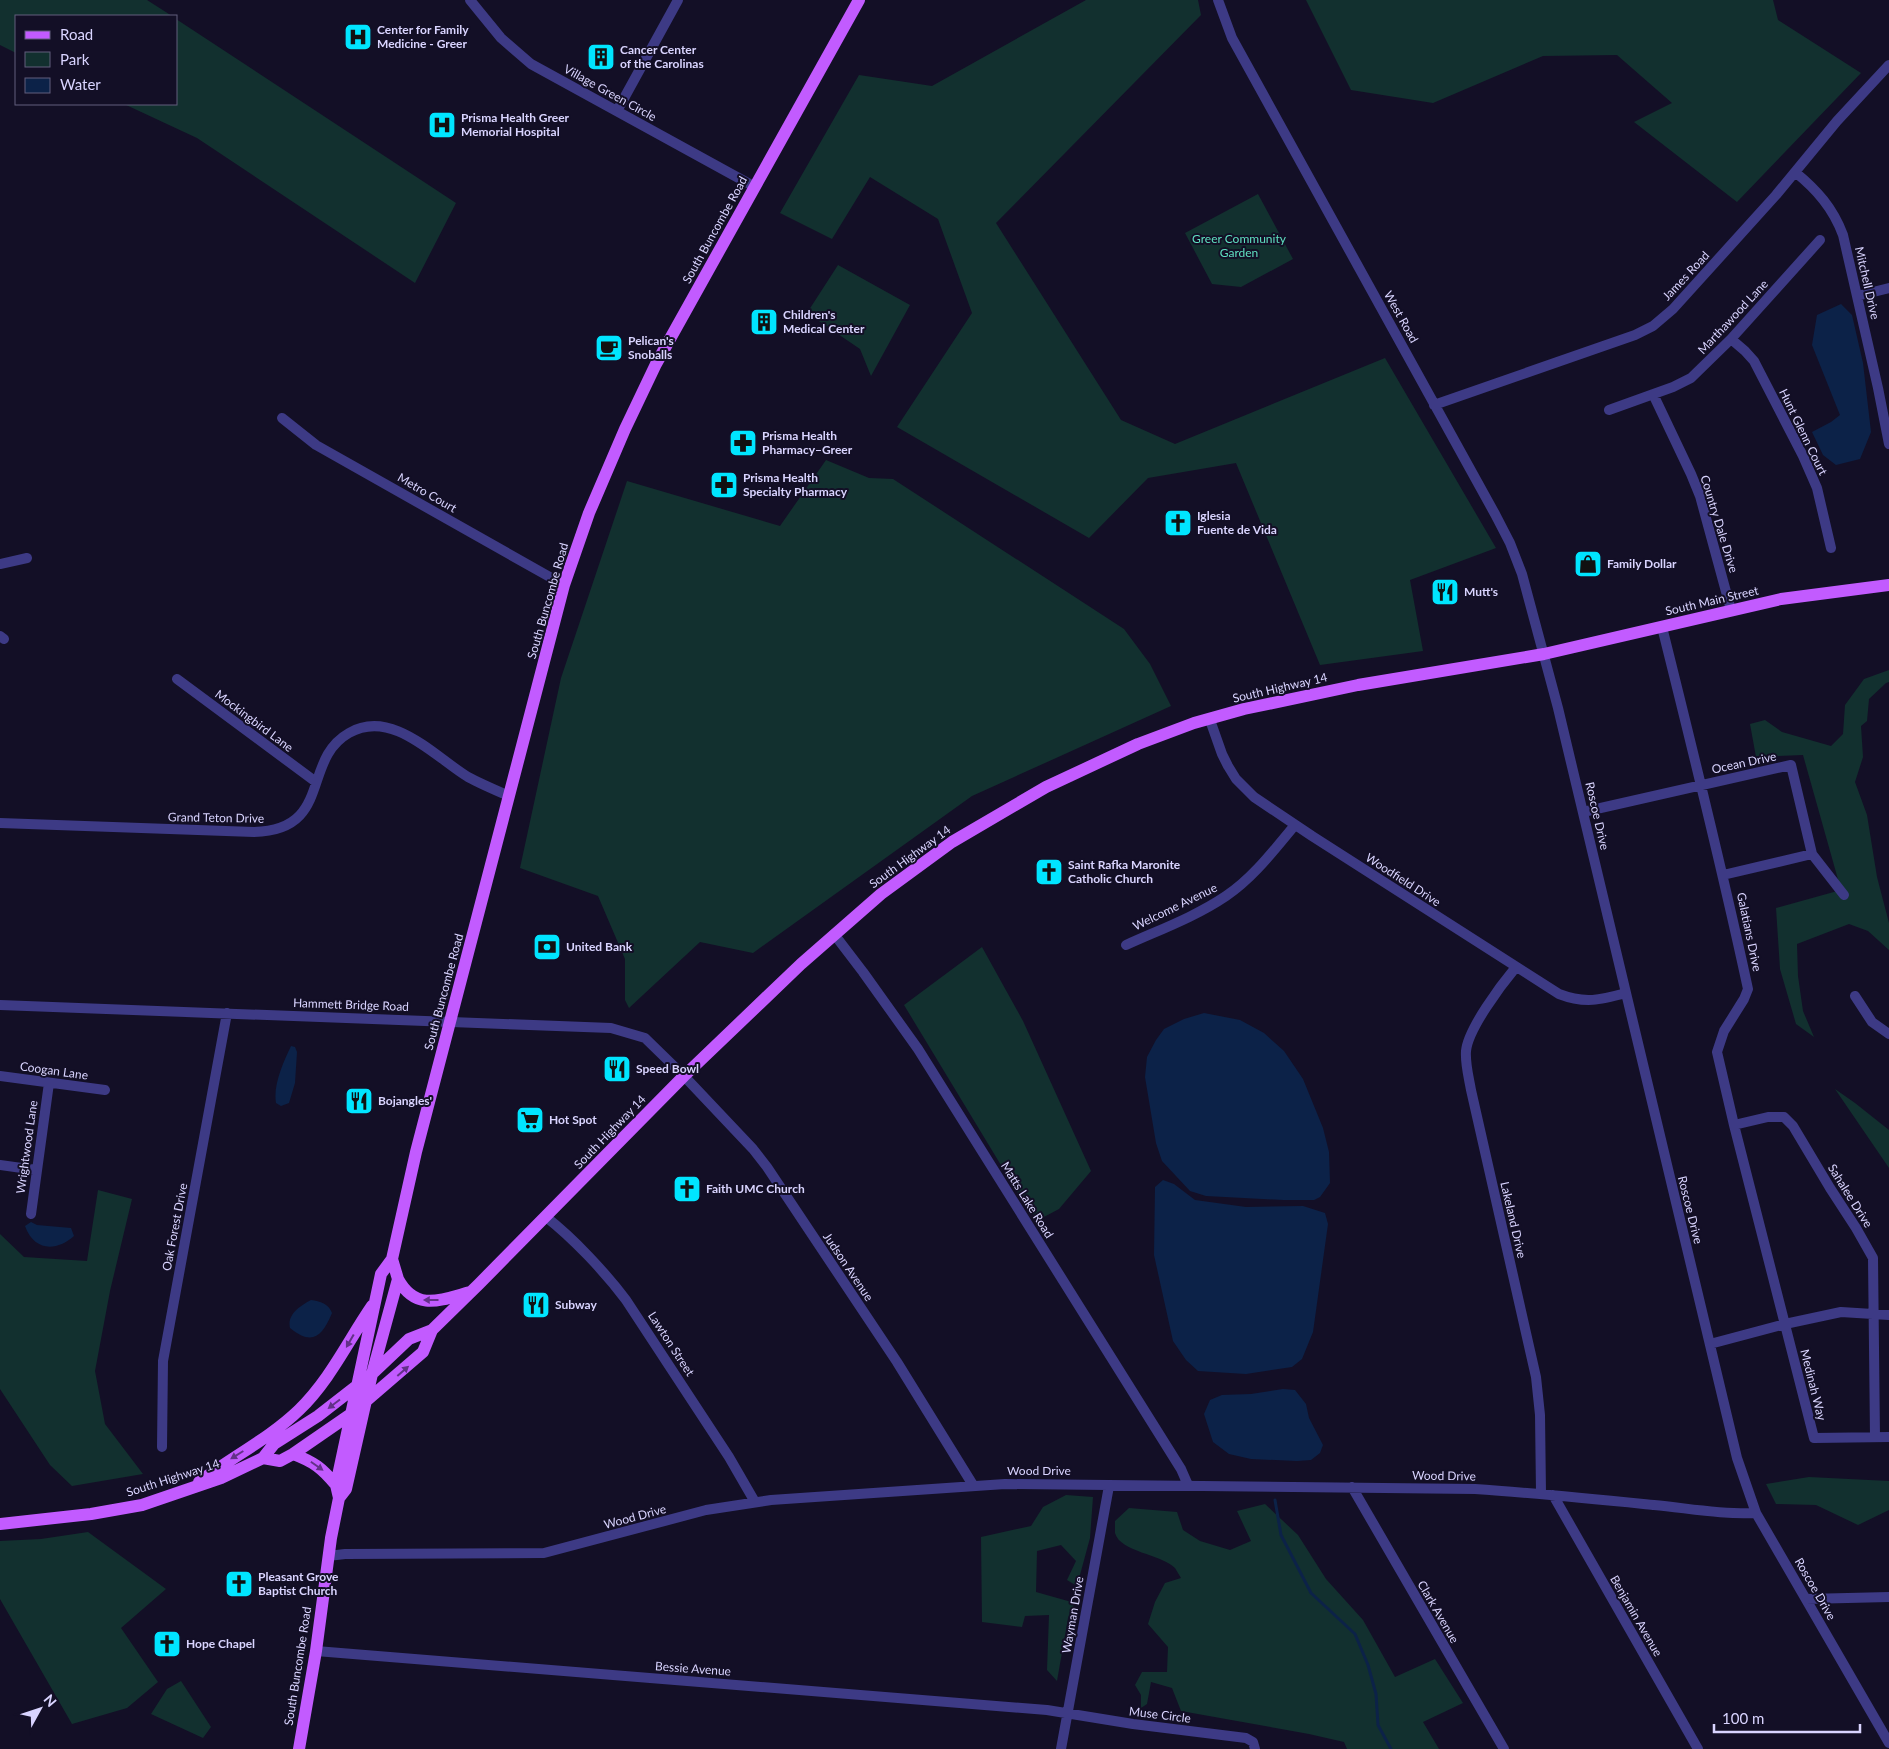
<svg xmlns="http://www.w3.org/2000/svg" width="1889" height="1749" viewBox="0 0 1889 1749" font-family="Lato,sans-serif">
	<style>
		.green { fill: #12302f }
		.water { fill: #0c2248 }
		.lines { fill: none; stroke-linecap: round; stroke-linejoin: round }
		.stream { stroke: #0c2248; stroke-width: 3 }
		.minor { stroke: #3d3a85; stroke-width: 10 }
		.major { stroke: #c25bff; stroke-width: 12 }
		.oneway { fill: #623188 }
		.labels { text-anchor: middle; stroke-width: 4; stroke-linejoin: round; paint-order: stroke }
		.poi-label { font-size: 12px; font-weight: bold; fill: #d9d4ff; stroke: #130f26; text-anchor: start }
		.street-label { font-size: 12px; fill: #d9d4ff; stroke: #130f26 }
		.park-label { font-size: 12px; fill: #5fe0c0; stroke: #130f26 }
	</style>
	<rect width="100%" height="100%" fill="#130f26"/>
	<!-- green -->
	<path class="green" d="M0,0H147L172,16H16V53L0,45Z
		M1086,0H1198L1201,15L996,223L1121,420L1175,444L1385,358L1496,548L1410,580L1423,651L1320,665L1236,463L1148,478L1089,538L897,427L972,313L938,219L870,177L832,239L780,213L859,75L932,86Z
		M1306,0H1773L1778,20L1861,73L1737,202L1634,122L1672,103L1617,55L1543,56L1433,103L1351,90Z
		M176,19L456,203L415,283L197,138L124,104H176Z
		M1258,194L1293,259L1241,287L1212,284L1185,233Z
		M838,265L910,305L871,376L860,349L807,313Z
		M826,460L869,478L893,479L1124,629L1150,664L1171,706L972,796L753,953L700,942L629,1008L625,1000V959L598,896L520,868L561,678L627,481L780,526Z
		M1889,670V682L1886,683L1869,699L1867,721L1861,726L1863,757L1855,782L1867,815L1877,877L1889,923V950L1868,931L1849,924L1797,944L1798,976L1803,1011L1814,1037L1796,1024L1780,969L1776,908L1841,890L1803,755L1756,757L1750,724L1765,720L1782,732L1831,746L1843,734L1845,705L1864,679Z
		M982,947L1023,1021L1091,1171L1059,1209L1042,1218L1030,1213L904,1005Z
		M1835,1089L1855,1103L1889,1130V1168Z
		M98,1190L132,1199L110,1291L95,1371L105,1424L143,1474L72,1486L50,1465L0,1389V1234L24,1257L87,1261Z
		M1809,1477L1889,1481V1510L1858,1525L1816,1505L1776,1504L1766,1484Z
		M1066,1495L1093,1497L1090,1538L1077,1586L1067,1580L1076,1561L1061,1545L1037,1551L1036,1592L1075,1603L1068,1618L1057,1681L1047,1670L1049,1615L1025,1616L1022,1627L982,1622L981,1537L1031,1526L1043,1507Z
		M1265,1504L1298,1535L1326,1579L1363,1620L1395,1677L1435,1659L1463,1703L1423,1722L1439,1749H1347L1344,1742L1309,1734L1181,1711L1172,1688L1151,1682L1147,1704L1141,1708V1695L1135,1685L1142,1672H1167L1168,1647L1148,1624L1155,1602L1165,1583L1181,1578C1179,1575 1177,1571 1175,1568C1161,1554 1120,1552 1115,1533C1115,1530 1115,1525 1115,1521L1129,1508L1177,1512L1183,1530L1200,1541L1230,1550L1251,1541L1237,1511Z
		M88,1532L166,1589L121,1628L158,1682L127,1708L72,1724L0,1599V1541L41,1539Z
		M181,1681L211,1727L203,1738L151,1714L167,1689Z"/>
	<!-- water -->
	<path class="water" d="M1841,304L1852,315L1863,363L1871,432L1860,459L1836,465L1823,455L1812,432L1831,422L1840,415L1812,345L1817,315Z
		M1204,1013L1240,1020L1264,1033L1284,1051L1303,1079L1323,1128L1329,1152L1330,1183L1320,1197L1314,1200H1284L1206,1196L1190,1191L1162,1161L1156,1143L1145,1077L1147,1057L1156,1040L1164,1029L1184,1019Z
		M291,1046L295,1047L297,1052L295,1083L289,1103L281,1106L276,1103C273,1085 283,1063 291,1046Z
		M1163,1180L1174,1184L1195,1200L1246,1207L1303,1206L1325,1213L1328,1224L1313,1332L1302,1359L1292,1367L1246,1374L1198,1371L1186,1360L1173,1341L1154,1255L1155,1187Z
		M31,1222L37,1225L71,1228L74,1236C56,1252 34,1251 25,1226Z
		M311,1300C320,1301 329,1304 332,1313C322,1337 312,1346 290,1328C287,1314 300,1306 311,1300Z
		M1283,1389L1295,1390L1306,1404L1309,1418L1323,1445L1320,1453L1311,1460L1297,1461L1251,1459L1229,1454L1213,1442L1204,1414L1210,1400L1222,1395L1251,1394Z"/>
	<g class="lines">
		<!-- stream -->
		<path class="stream" d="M1275,1500L1281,1535L1311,1593L1355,1634L1368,1665L1376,1694L1378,1725L1391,1749"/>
		<!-- minor -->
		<path class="minor" d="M470,0L501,38L531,64L755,187
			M1218,0L1232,38L1495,514L1510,543L1522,574L1558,708L1737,1458L1756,1513L1889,1743
			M617,111L678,0
			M1795,172C1817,190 1833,208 1843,235L1878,388L1889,444
			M1857,296L1889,288
			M1731,339L1745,351L1754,361L1803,456L1817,488L1831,548
			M1653,394L1691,474L1700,496L1731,610
			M1434,405L1635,335L1653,326L1673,309L1776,195L1837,121L1889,65
			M1609,410L1673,387L1691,378L1731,339L1820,240
			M282,418L316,445L564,585
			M0,564L27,558
			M1662,627C1692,747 1722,868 1748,989L1744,999L1724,1031L1717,1052L1734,1125L1814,1438L1889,1437
			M0,636L4,639
			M177,679L316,782
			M1210,720L1222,754L1228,766L1236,779L1254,797L1312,836L1559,994C1585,1004 1600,1000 1626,993
			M1583,812L1791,765L1812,854L1723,875
			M0,823L254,832C333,830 301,760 349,733C392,708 435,757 468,777C481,784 495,790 509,796
			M1812,854L1844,895
			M834,934L863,972L918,1049L1181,1469L1188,1485
			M1126,945C1159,930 1195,917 1226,896C1253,878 1274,850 1295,825
			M1516,967C1501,985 1468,1029 1466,1051C1465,1064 1469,1078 1471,1090L1536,1377L1540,1415L1541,1493
			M1855,996L1872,1022L1889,1034
			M0,1005L611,1028L645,1038L684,1076L753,1149L767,1167L897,1362L973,1485
			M0,1076L105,1090
			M1734,1125L1768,1117H1784L1793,1126L1830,1188L1856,1228L1873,1258L1875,1437
			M0,1165L36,1170
			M31,1214L49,1083
			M546,1217C573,1238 605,1272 626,1300L729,1457L755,1502
			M1710,1344L1785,1324L1841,1312L1889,1315
			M162,1447L163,1361L227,1013
			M1352,1487L1504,1749
			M1553,1495L1698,1749
			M328,1556L345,1554L544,1553L706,1510L771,1500L1005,1484L1475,1489C1535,1493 1594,1499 1654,1505C1687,1508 1723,1515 1756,1513
			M1806,1599L1889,1597
			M316,1651L1047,1710L1133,1724L1246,1738L1253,1742L1255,1749
			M1061,1749L1109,1486"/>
		<!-- major -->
		<path class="major" d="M398,1279C416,1312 441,1300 470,1292
			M293,1454C314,1462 322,1468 336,1485
			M263,1458L280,1461L293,1454L351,1414L423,1352L432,1330
			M199,1482C232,1457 270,1438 299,1410C330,1380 348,1341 372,1306
			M339,1498L346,1489L372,1374L398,1279L392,1259
			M0,1524L91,1514L142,1505L221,1478L263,1458L274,1444L318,1416L372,1374L409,1339L432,1330L479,1284L684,1076L801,964L881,894L952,842L1046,787L1138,744L1194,723L1244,709L1358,685L1544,654L1781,599L1889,585
			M299,1749L316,1651L331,1538L339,1498L336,1485L381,1274L392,1259L416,1152L564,585L589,513L625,429L656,364L859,0"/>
	</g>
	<!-- one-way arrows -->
	<defs><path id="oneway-solid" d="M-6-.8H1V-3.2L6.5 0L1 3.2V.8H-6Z" transform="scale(1.25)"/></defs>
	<g class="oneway">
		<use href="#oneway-solid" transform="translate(431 1300) rotate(-180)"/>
		<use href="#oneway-solid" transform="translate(350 1341) rotate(120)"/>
		<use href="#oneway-solid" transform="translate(403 1371) rotate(-41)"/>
		<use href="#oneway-solid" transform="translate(334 1404) rotate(143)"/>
		<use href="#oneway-solid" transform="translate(237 1455) rotate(148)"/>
		<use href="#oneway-solid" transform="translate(317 1466) rotate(35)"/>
	</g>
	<!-- icons -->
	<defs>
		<symbol id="hospital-square" viewBox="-11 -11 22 22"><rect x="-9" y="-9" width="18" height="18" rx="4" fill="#00e5ff" stroke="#130f26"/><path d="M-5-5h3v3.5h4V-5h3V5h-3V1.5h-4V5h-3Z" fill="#111"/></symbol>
		<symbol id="building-square" viewBox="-11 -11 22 22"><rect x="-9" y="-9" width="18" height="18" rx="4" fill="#00e5ff" stroke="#130f26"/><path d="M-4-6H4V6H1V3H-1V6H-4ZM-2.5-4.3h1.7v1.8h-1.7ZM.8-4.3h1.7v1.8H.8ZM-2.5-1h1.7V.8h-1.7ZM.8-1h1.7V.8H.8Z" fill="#111"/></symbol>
		<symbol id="cafe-square" viewBox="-11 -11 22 22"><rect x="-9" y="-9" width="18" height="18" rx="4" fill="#00e5ff" stroke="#130f26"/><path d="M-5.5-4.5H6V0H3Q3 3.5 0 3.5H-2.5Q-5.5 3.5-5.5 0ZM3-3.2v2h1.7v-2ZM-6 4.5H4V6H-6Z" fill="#111"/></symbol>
		<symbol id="pharmacy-square" viewBox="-11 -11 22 22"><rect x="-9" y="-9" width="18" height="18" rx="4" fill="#00e5ff" stroke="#130f26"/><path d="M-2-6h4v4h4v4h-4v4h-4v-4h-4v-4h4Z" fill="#111"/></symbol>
		<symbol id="church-square" viewBox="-11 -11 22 22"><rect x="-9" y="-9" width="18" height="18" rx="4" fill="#00e5ff" stroke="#130f26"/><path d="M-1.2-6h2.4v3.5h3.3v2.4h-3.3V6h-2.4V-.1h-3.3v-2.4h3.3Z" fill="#111"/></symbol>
		<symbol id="shop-square" viewBox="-11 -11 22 22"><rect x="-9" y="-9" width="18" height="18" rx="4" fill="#00e5ff" stroke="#130f26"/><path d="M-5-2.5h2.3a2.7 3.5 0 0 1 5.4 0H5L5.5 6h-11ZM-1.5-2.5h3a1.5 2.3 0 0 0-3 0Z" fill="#111"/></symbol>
		<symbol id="restaurant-square" viewBox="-11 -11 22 22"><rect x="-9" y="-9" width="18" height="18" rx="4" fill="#00e5ff" stroke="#130f26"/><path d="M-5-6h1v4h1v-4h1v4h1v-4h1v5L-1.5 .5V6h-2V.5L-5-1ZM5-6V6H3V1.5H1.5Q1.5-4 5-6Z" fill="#111"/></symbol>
		<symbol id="bank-square" viewBox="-11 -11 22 22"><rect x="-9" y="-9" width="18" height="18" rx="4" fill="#00e5ff" stroke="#130f26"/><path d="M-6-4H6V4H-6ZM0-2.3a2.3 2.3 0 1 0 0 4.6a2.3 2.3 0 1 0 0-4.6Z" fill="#111"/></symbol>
		<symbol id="supermarket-square" viewBox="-11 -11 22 22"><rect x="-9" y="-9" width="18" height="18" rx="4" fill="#00e5ff" stroke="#130f26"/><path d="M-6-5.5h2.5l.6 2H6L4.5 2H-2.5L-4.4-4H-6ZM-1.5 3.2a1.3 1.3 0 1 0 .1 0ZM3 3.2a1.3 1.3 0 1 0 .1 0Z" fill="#111"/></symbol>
	</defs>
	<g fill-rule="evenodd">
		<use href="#hospital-square" x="342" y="21" width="32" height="32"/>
		<use href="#building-square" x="585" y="41" width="32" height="32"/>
		<use href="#hospital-square" x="426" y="109" width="32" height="32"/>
		<use href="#building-square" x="748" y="306" width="32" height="32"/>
		<use href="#cafe-square" x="593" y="332" width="32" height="32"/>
		<use href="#pharmacy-square" x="727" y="427" width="32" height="32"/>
		<use href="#pharmacy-square" x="708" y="469" width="32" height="32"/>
		<use href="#church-square" x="1162" y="507" width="32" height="32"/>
		<use href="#shop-square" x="1572" y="548" width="32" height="32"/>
		<use href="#restaurant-square" x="1429" y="576" width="32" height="32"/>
		<use href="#church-square" x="1033" y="856" width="32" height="32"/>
		<use href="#bank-square" x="531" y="931" width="32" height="32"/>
		<use href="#restaurant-square" x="601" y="1053" width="32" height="32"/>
		<use href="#restaurant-square" x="343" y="1085" width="32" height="32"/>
		<use href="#supermarket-square" x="514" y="1104" width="32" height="32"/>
		<use href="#church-square" x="671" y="1173" width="32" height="32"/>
		<use href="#restaurant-square" x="520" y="1289" width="32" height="32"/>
		<use href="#church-square" x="223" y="1568" width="32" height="32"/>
		<use href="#church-square" x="151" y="1628" width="32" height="32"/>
	</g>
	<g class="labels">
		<!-- poi labels -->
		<g class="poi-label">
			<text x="377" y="34">Center for Family<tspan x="377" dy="14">Medicine - Greer</tspan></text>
			<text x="620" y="54">Cancer Center<tspan x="620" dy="14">of the Carolinas</tspan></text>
			<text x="461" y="122">Prisma Health Greer<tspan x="461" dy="14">Memorial Hospital</tspan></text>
			<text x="783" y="319">Children's<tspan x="783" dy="14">Medical Center</tspan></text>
			<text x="628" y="345">Pelican's<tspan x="628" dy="14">Snoballs</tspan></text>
			<text x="762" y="440">Prisma Health<tspan x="762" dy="14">Pharmacy–Greer</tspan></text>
			<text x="743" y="482">Prisma Health<tspan x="743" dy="14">Specialty Pharmacy</tspan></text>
			<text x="1197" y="520">Iglesia<tspan x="1197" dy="14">Fuente de Vida</tspan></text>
			<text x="1607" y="568">Family Dollar</text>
			<text x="1464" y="596">Mutt's</text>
			<text x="1068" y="869">Saint Rafka Maronite<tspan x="1068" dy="14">Catholic Church</tspan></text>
			<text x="566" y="951">United Bank</text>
			<text x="636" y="1073">Speed Bowl</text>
			<text x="378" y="1105">Bojangles'</text>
			<text x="549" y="1124">Hot Spot</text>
			<text x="706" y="1193">Faith UMC Church</text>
			<text x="555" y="1309">Subway</text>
			<text x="258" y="1581">Pleasant Grove<tspan x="258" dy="14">Baptist Church</tspan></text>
			<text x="186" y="1648">Hope Chapel</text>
		</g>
		<!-- street labels -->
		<g class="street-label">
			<text transform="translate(610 93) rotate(29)" y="4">Village Green Circle</text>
			<text transform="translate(715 230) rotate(-61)" y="4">South Buncombe Road</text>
			<text transform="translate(1686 276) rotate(-47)" y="4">James Road</text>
			<text transform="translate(1867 283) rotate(77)" y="4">Mitchell Drive</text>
			<text transform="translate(1401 317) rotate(61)" y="4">West Road</text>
			<text transform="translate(1733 317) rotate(-47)" y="4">Marthawood Lane</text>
			<text transform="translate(1803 432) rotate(64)" y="4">Hunt Glenn Court</text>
			<text transform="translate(427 493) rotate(30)" y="4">Metro Court</text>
			<text transform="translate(1719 524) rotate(73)" y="4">Country Dale Drive</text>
			<text transform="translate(548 601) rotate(-74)" y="4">South Buncombe Road</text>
			<text transform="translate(1712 601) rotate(-13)" y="4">South Main Street</text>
			<text transform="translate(1280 688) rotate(-13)" y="4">South Highway 14</text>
			<text transform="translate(254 721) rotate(37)" y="4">Mockingbird Lane</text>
			<text transform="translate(1744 763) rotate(-12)" y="4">Ocean Drive</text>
			<text transform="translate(1597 816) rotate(77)" y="4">Roscoe Drive</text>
			<text transform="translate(216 818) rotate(1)" y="4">Grand Teton Drive</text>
			<text transform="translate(910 857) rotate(-36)" y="4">South Highway 14</text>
			<text transform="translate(1403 880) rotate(33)" y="4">Woodfield Drive</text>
			<text transform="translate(1175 907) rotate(-26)" y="4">Welcome Avenue</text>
			<text transform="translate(1749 932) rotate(78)" y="4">Galatians Drive</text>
			<text transform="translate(444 992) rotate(-75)" y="4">South Buncombe Road</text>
			<text transform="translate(351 1005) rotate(2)" y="4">Hammett Bridge Road</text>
			<text transform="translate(54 1071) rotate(8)" y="4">Coogan Lane</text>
			<text transform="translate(610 1132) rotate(-46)" y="4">South Highway 14</text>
			<text transform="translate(27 1147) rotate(-82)" y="4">Wrightwood Lane</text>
			<text transform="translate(1850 1196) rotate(58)" y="4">Sahalee Drive</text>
			<text transform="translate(1027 1200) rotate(58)" y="4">Matts Lake Road</text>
			<text transform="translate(1690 1210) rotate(76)" y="4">Roscoe Drive</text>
			<text transform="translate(1513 1220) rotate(77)" y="4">Lakeland Drive</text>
			<text transform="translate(175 1227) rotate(-79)" y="4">Oak Forest Drive</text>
			<text transform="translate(848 1267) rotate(56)" y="4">Judson Avenue</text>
			<text transform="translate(671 1344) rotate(57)" y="4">Lawton Street</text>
			<text transform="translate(1813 1385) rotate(76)" y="4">Medinah Way</text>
			<text x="1039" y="1475">Wood Drive</text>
			<text transform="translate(1444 1476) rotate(1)" y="4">Wood Drive</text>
			<text transform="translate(173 1478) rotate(-18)" y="4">South Highway 14</text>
			<text transform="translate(635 1517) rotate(-15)" y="4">Wood Drive</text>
			<text transform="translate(1815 1589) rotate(60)" y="4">Roscoe Drive</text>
			<text transform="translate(1438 1612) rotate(60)" y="4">Clark Avenue</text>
			<text transform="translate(1073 1615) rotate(-80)" y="4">Wayman Drive</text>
			<text transform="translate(1636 1616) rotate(60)" y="4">Benjamin Avenue</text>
			<text transform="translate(298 1666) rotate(-81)" y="4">South Buncombe Road</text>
			<text transform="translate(693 1669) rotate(4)" y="4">Bessie Avenue</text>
			<text transform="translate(1160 1715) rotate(7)" y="4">Muse Circle</text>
		</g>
		<!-- park labels -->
		<g class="park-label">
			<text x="1239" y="243">Greer Community<tspan x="1239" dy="14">Garden</tspan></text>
		</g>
	</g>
	<!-- legend -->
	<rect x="15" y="15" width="162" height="90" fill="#130f26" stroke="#625e7d"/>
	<rect x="25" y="31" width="25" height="8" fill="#c25bff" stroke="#625e7d"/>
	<text x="60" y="40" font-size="15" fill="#d9d4ff">Road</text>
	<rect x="25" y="52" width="25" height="15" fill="#12302f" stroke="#625e7d"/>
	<text x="60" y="65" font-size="15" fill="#d9d4ff">Park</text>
	<rect x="25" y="78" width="25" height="15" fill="#0c2248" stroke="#625e7d"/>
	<text x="60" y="90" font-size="15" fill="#d9d4ff">Water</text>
	<!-- north arrow -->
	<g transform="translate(40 1709) rotate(50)" stroke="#130f26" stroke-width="4" paint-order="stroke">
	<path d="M0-4L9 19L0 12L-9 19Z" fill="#d9d4ff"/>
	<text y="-8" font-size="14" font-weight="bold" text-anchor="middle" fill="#d9d4ff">N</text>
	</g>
	<!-- scale -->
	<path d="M1714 1724v8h146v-8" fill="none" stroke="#d9d4ff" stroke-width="2.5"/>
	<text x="1722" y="1724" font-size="15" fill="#d9d4ff" stroke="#130f26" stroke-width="4" paint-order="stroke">100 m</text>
</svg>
